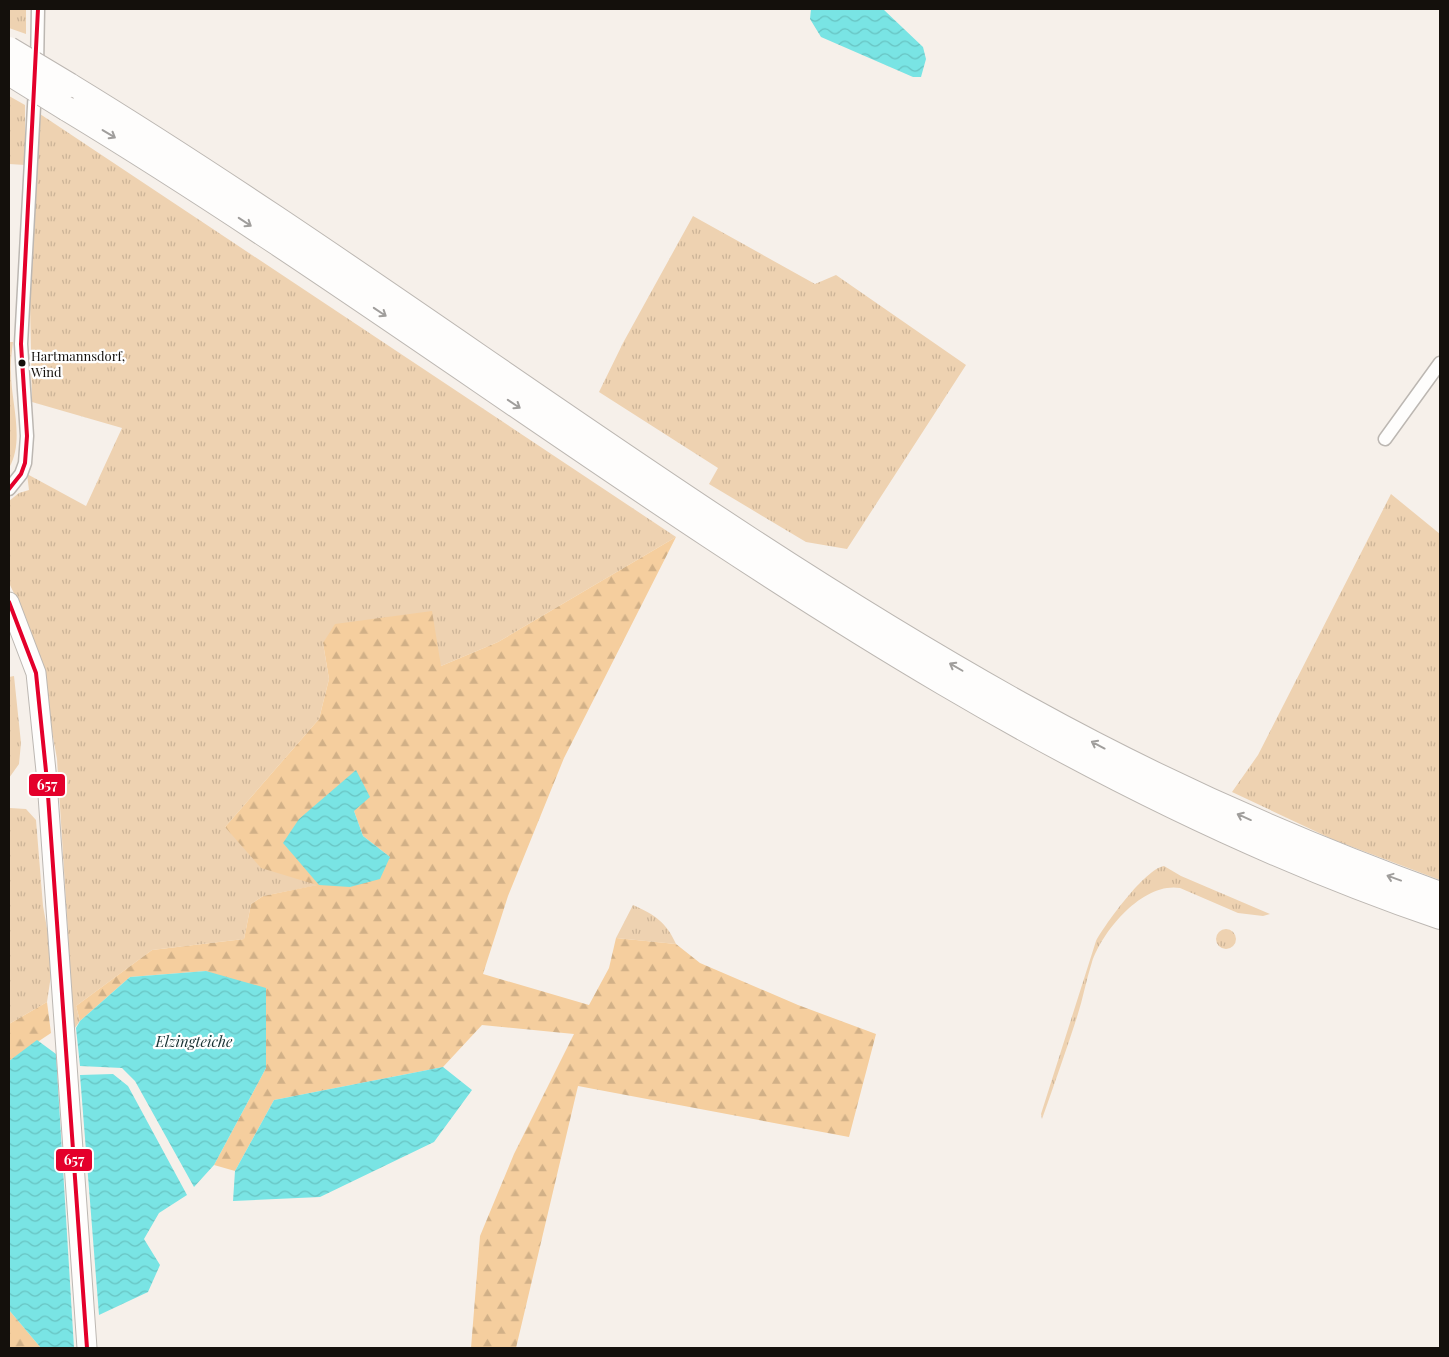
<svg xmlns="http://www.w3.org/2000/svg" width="1449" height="1357" viewBox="0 0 1449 1357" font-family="'Playfair Display',serif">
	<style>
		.grass { fill: url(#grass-tufts) }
		.forest { fill: url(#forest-firs); fill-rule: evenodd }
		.water { fill: url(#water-waves) }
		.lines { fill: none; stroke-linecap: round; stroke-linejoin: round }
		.minor-casing { stroke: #bcb7b2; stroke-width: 15 }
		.secondary-casing { stroke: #bcb7b2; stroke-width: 21 }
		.motorway-casing { stroke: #bcb7b2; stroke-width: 26 }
		.minor { stroke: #fefdfc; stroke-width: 12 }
		.secondary { stroke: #fefdfc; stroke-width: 19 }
		.motorway { stroke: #fefdfc; stroke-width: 24 }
		.motorway-bridge-casing { stroke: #bcb7b2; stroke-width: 26; stroke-linecap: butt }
		.motorway-bridge { stroke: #fefdfc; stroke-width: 24 }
		.bus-1-casing { stroke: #fff; stroke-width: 8 }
		.bus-1 { stroke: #e4002b; stroke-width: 4 }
		.oneway { stroke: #a09e9c }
		.bus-dot { fill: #14100c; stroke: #fff; stroke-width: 2 }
		.labels { text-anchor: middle; stroke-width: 4.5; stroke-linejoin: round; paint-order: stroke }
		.bus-label { font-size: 13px; fill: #14100c; stroke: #fff; text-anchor: start }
		.water-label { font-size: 15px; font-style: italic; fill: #173031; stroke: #fff }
		.line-badge { stroke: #fff; stroke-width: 2 }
		.badge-label { font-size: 14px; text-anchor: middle; font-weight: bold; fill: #fff }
	</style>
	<defs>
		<pattern id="grass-tufts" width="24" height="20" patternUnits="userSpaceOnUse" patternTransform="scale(1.25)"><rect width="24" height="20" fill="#eed2b1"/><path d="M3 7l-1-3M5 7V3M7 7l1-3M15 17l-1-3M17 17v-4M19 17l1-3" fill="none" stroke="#cbb397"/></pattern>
		<pattern id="forest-firs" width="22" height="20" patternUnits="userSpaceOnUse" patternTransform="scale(1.25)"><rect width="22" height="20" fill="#f5ce9e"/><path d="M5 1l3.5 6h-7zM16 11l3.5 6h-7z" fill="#d1b087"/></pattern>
		<pattern id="water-waves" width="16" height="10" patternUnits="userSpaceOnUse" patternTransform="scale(1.25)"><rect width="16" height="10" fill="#79e4e4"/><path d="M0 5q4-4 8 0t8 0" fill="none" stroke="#68c3c2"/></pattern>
	</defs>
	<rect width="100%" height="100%" fill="#f6f0ea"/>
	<!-- grass -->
	<path class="grass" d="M9,9H26V34L9,28Z
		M9,96L25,105V165L9,164Z
		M40,114L676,537L498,642L441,666L323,643L329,679L319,719L225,827L319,885L263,896L251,904L244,939L152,950L76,1006L80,1021L74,1029L57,759L41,670L26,618L9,583V501L19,493L29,490L27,474L86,506L122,428L32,402L30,302Z
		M693,216L815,284L836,275L966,365L847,549L806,542L709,484L718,468L599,392L623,343Z
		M9,342H13C12,352 10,362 11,373C11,402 25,441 9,468Z
		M1391,494L1440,534V880L1334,840L1232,792L1258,755Z
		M14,676L21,743L19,764L9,778V677Z
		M10,808L26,809L36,820L43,906L53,962L47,1002L9,1024Z
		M1164,866L1181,876L1270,914L1263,916L1238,913L1180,888C1143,882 1103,930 1092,962C1086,980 1083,999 1077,1017C1066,1051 1054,1085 1042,1119L1041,1114L1096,941C1106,923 1145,869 1164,866Z
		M633,905C654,914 667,923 676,944L616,938Z
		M1216 939a10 10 0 1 1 20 0a10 10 0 1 1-20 0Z"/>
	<!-- forest -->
	<path class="forest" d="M676,537L564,758L508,896L483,974L589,1005L609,968L616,938L676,944L700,963L798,1005L876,1034L849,1137L578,1086L516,1348H471L480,1236L514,1154L574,1034L482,1025L443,1067L274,1100L235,1171L214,1165L266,1068L206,971L130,977L80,1021L76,1006L152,950L244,939L251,904L263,896L317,885L261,868L225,827L319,719L329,679L323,643L335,624L432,611L441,666L498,642ZM356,771L354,811L363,836L390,857L350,887Z
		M47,1002L51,1033L9,1061V1024Z
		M9,1310L41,1348H9Z"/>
	<!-- water -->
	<path class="water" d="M811,9H883L923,47L926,59L921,77H913L821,37L810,19Z
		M356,770L370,797L354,811L363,836L390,857L380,879L350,887L319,885L283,843L299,819Z
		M206,971L266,988V1068L214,1165L194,1187L135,1081L122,1068L80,1066L76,1028L80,1021L130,977Z
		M37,1040L56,1054L74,1348H41L9,1310V1061Z
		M443,1067L472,1090L434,1142L320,1197L233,1201L235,1171L274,1100Z
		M113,1074L128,1086L187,1195L159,1213L144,1239L160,1265L148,1292L99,1315L80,1075Z"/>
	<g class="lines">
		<defs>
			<path id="minor" d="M37,68L38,9
				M1385,439L1440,363
				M9,489L21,474L25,463L27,436L21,344L35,88"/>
			<path id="secondary" d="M9,602L36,673L47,781L87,1348"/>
			<path id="motorway" d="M69,85C395,284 696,525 1031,710C1163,783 1299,843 1440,894
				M67,109C521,384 931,744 1440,917"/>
		</defs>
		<!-- minor casing -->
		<use href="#minor" class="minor-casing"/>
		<!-- secondary casing -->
		<use href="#secondary" class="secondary-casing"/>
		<!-- motorway casing -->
		<use href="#motorway" class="motorway-casing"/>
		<!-- minor -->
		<use href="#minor" class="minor"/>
		<!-- secondary -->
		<use href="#secondary" class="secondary"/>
		<!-- motorway -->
		<use href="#motorway" class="motorway"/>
		<defs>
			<path id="motorway-bridge" d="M9,49L69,85
				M9,73L67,109"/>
		</defs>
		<!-- motorway-bridge casing -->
		<use href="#motorway-bridge" class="motorway-bridge-casing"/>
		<!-- motorway-bridge -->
		<use href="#motorway-bridge" class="motorway-bridge"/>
		<defs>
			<path id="bus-1" d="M9,489L21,474L25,463L27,436L21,344L38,9
				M9,602L36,673L47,781L87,1348"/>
		</defs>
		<!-- bus-1 casing -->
		<use href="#bus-1" class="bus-1-casing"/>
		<!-- bus-1 -->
		<use href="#bus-1" class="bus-1"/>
	</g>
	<!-- one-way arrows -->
	<defs><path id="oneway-shaft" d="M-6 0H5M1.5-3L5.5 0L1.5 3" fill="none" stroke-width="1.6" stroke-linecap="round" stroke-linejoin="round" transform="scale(1.25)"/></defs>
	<g class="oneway">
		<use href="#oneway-shaft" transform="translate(109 134) rotate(31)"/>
		<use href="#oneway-shaft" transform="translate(245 222) rotate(33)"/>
		<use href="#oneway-shaft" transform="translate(380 312) rotate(34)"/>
		<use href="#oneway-shaft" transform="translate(514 404) rotate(34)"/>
		<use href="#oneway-shaft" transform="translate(956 667) rotate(-150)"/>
		<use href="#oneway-shaft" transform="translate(1098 745) rotate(-152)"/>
		<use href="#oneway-shaft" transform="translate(1244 817) rotate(-156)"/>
		<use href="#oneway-shaft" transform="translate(1394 878) rotate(-160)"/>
	</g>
	<!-- markers -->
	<circle class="bus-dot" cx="22" cy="363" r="4.5"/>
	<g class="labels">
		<!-- bus labels -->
		<g class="bus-label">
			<text x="31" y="361">Hartmannsdorf,<tspan x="31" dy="16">Wind</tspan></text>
		</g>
		<!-- water labels -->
		<g class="water-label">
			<text x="194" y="1047">Elzingteiche</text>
		</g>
	</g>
	<g class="line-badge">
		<rect x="28" y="773" width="38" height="24" rx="5" fill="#e4002b"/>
		<rect x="55" y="1148" width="38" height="24" rx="5" fill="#e4002b"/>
	</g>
	<g class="badge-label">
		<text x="47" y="790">657</text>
		<text x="74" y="1165">657</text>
	</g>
	<!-- border -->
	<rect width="1449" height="1357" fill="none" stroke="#14100c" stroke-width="20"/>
</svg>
